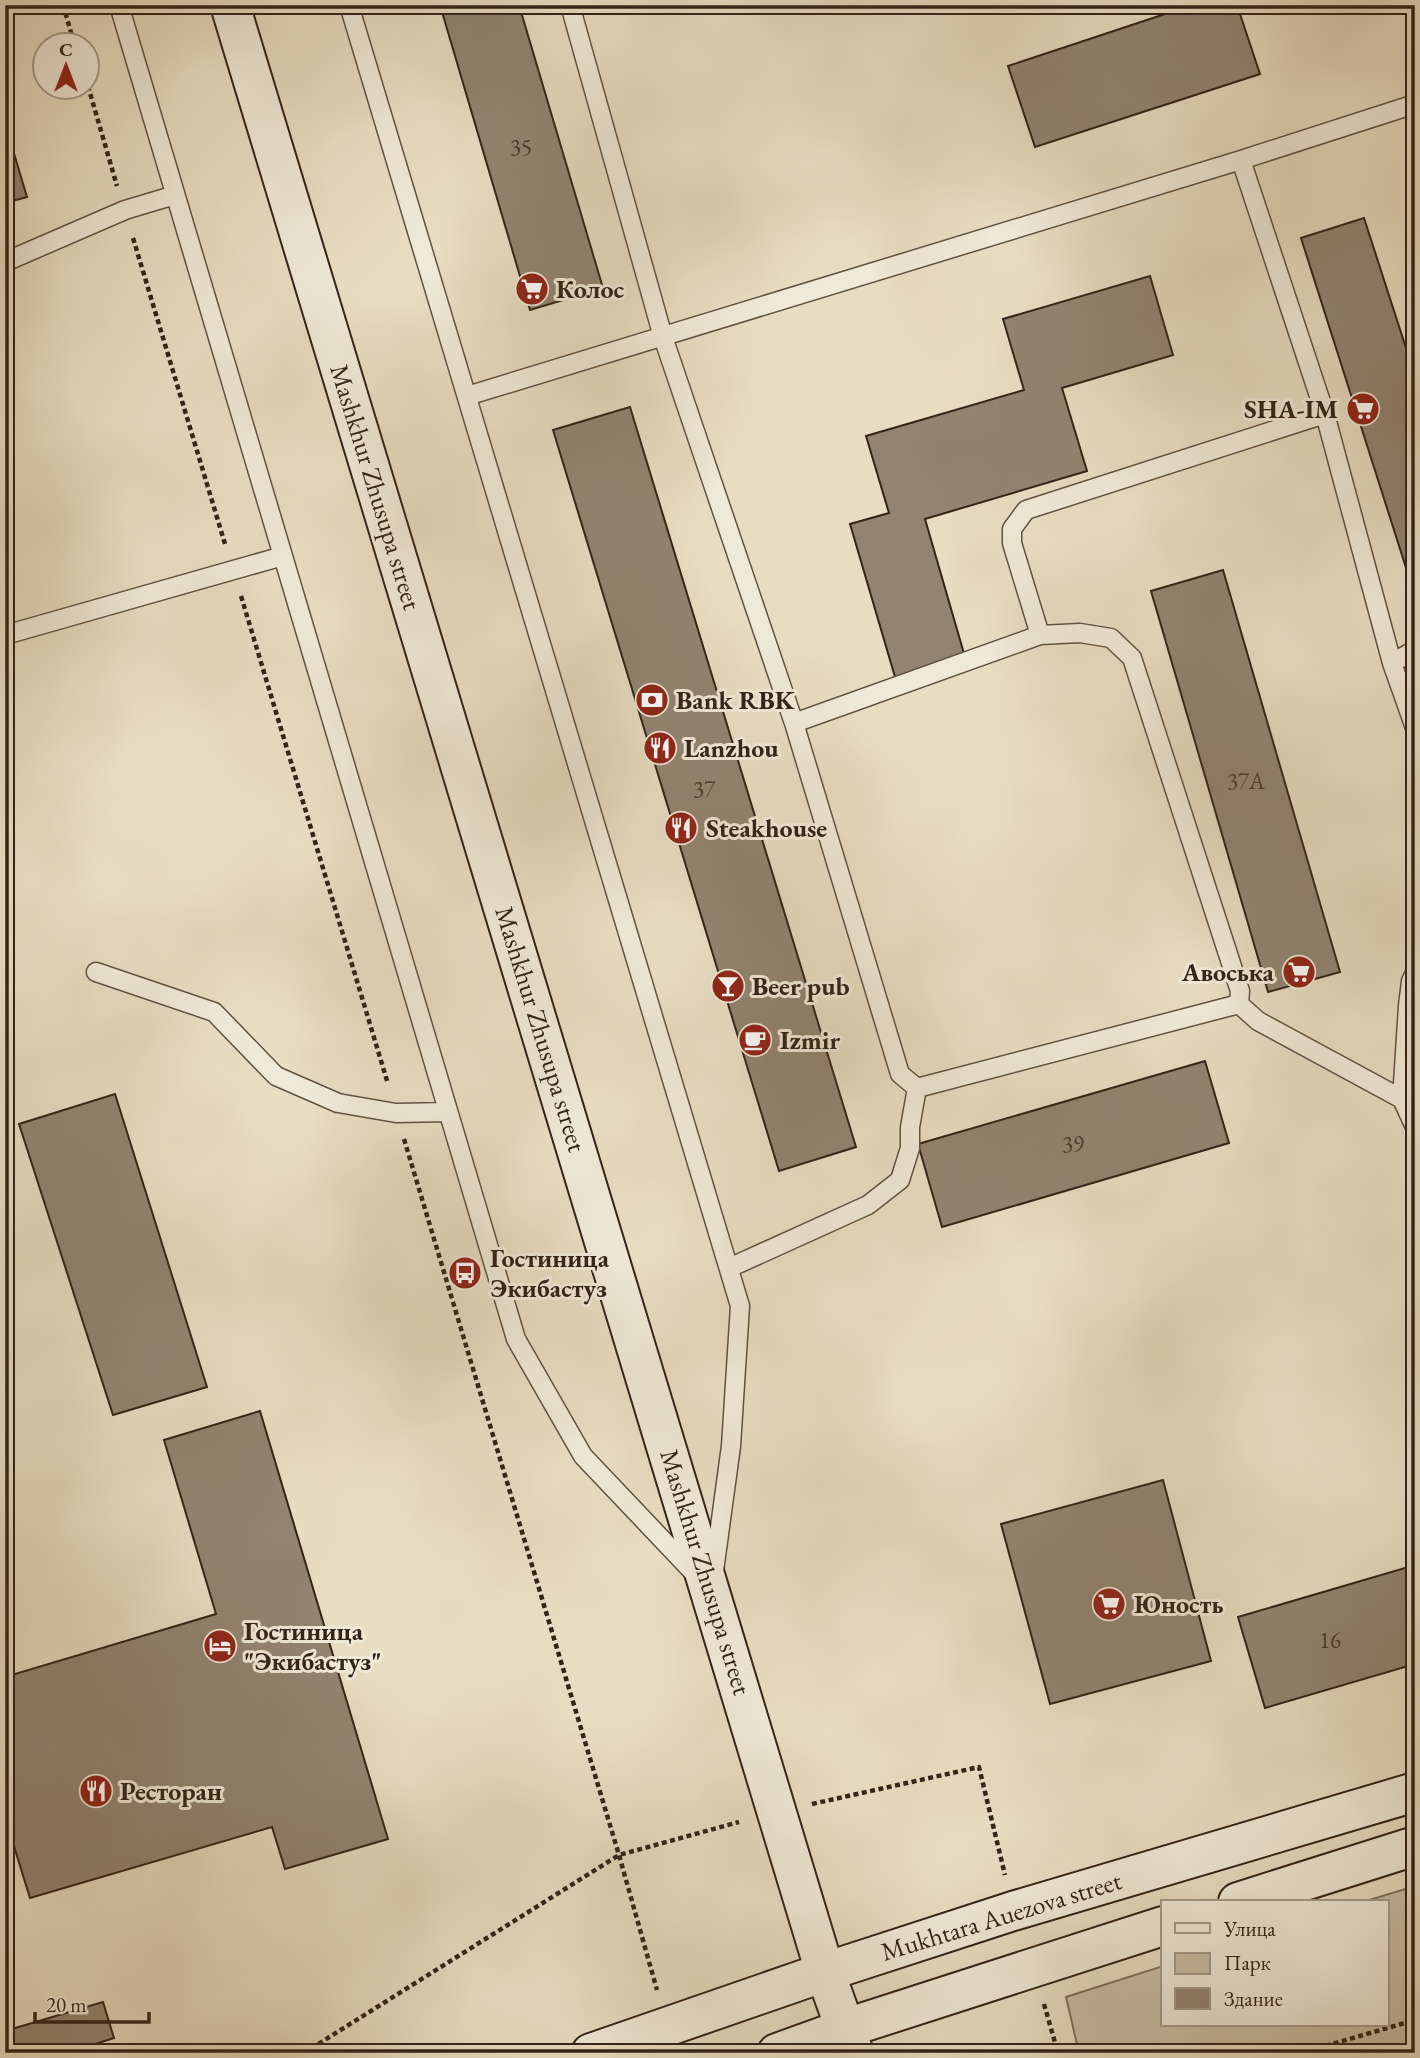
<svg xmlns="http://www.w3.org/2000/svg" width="1420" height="2058" viewBox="0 0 1420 2058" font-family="'EB Garamond',serif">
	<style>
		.green { fill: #c8bda5; stroke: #7e705f; stroke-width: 2 }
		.building { fill: #918471; stroke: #332319; stroke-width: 2 }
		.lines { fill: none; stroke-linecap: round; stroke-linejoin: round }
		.lane-casing { stroke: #605243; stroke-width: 21 }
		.secondary-casing { stroke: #332319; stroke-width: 42 }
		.path { stroke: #332319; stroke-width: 4.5; stroke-dasharray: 5 3.5; stroke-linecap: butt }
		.lane { stroke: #efe9d7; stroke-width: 18 }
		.secondary { stroke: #efe9d7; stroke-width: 38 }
		.labels { text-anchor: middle; stroke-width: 6; stroke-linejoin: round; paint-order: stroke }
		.number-label { font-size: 23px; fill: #4a3b2f }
		.poi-label { font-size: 26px; font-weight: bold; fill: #332319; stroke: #efe9d7; text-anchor: start }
		.street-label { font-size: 26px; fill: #332319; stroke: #efe9d7 }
	</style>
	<rect width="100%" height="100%" fill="#e7ddc2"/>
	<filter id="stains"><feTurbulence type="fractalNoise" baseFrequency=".00286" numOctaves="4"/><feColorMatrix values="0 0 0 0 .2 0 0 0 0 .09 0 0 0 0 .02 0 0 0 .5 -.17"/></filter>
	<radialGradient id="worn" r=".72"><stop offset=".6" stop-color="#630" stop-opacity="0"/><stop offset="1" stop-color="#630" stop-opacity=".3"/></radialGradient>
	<!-- green -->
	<path class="green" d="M1415,1886V2053H1079L1066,1997L1163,1966V2025H1387V1902H1363Z"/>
	<!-- building -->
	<path class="building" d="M440,5H519L603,288L530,310Z
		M1192,5H1237L1260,74L1035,147L1008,66Z
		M5,123L27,197L5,203Z
		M1364,218L1415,376V596L1301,238Z
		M1150,276L1173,355L1062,388L1087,471L925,519L965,657L895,677L850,524L889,513L866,436L1024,390L1003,319Z
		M630,407L856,1147L779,1171L553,430Z
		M1223,570L1340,972L1268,992L1151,591Z
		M1205,1061L1229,1143L942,1227L918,1144Z
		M115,1094L207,1387L113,1415L19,1124Z
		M260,1411L388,1839L285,1869L272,1827L30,1898L5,1817V1677L216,1614L164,1440Z
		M1163,1480L1211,1661L1050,1704L1001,1524Z
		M1415,1565V1664L1265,1708L1238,1617Z
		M103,2002L114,2038L67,2053H5V2031Z"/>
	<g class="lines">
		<defs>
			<path id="lane" d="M119,5L516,1339L583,1456L695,1574
				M349,5L740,1306L731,1446L714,1571
				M570,5L663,337L794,723L900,1074L917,1088
				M1241,160L1325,414L1392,663
				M5,262L125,210L175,195
				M467,396L1241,160L1415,104
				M5,635L283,556
				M1040,635L1080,633L1111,638L1132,658L1240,991L1239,1004
				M1415,650L1392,663L1415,728
				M794,723L1040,635L1012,543V529L1026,510L1325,414
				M96,972L214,1012L276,1076L338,1103L396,1113L448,1112
				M1415,973L1411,981L1408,1006L1402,1099L1415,1127
				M729,1268L868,1205L900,1180L910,1148V1127L917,1088L1239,1004L1258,1021L1402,1099"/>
			<path id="secondary" d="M230,5L825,1972L854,2053
				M1238,1902L1415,1846
				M591,2053L825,1972L1013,1911L1415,1792
				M777,2053L846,2028L1163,1926"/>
		</defs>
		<!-- lane casing -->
		<use href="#lane" class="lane-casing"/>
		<!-- secondary casing -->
		<use href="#secondary" class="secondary-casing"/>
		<!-- path -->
		<path class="path" d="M63,5L75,46
			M88,86L117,186
			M133,238L225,544
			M241,596L388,1084
			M404,1139L619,1855L657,1990
			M812,1804L979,1767L1005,1875
			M1044,2004L1058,2053
			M304,2053L619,1855L739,1822
			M1301,2053L1415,2020"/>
		<!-- lane -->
		<use href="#lane" class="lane"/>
		<!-- secondary -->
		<use href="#secondary" class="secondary"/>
	</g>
	<!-- icons -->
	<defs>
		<symbol id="supermarket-disc" viewBox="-11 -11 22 22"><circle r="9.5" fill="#8f2418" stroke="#efe9d7"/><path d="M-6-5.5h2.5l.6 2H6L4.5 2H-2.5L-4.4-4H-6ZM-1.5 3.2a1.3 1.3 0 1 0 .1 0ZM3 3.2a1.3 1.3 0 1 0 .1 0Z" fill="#fff"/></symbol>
		<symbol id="bank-disc" viewBox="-11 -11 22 22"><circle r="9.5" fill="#8f2418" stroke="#efe9d7"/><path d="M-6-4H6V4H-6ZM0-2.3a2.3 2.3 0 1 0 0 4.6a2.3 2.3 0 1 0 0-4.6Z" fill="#fff"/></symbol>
		<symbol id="restaurant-disc" viewBox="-11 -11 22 22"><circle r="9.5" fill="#8f2418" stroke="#efe9d7"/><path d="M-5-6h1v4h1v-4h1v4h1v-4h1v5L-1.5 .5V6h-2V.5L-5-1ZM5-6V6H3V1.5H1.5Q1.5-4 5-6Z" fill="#fff"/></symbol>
		<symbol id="bar-disc" viewBox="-11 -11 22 22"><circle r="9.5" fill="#8f2418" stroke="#efe9d7"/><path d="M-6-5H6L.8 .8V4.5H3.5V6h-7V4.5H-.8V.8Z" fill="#fff"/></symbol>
		<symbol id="cafe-disc" viewBox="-11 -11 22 22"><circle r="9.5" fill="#8f2418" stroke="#efe9d7"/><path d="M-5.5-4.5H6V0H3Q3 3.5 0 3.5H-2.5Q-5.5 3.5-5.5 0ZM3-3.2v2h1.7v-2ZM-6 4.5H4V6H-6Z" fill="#fff"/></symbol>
		<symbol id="bus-disc" viewBox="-11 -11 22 22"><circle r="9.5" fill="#8f2418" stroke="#efe9d7"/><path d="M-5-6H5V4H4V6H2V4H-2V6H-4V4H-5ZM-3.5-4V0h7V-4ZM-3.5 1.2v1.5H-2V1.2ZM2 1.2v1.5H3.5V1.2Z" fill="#fff"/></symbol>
		<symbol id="hotel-disc" viewBox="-11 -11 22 22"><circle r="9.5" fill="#8f2418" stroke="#efe9d7"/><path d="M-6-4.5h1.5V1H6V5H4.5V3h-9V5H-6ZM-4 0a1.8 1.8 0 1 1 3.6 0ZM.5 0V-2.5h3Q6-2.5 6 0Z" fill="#fff"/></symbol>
	</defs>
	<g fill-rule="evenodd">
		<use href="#supermarket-disc" x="513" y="270" width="38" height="38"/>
		<use href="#supermarket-disc" x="1344" y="390" width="38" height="38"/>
		<use href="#bank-disc" x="633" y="681" width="38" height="38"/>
		<use href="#restaurant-disc" x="641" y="729" width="38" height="38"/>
		<use href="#restaurant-disc" x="662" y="809" width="38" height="38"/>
		<use href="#supermarket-disc" x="1280" y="953" width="38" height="38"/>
		<use href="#bar-disc" x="709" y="967" width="38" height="38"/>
		<use href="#cafe-disc" x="736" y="1021" width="38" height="38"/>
		<use href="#bus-disc" x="446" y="1254" width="38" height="38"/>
		<use href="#supermarket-disc" x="1090" y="1585" width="38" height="38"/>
		<use href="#hotel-disc" x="201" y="1627" width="38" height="38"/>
		<use href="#restaurant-disc" x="77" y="1772" width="38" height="38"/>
	</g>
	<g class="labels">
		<!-- number labels -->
		<g class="number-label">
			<text x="521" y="155">35</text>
			<text x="1246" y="789">37А</text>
			<text x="704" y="797">37</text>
			<text x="1073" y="1152">39</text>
			<text x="1330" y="1648">16</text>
		</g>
		<!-- poi labels -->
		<g class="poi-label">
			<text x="556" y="298">Колос</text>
			<text x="1338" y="418" text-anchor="end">SHA-IM</text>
			<text x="676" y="709">Bank RBK</text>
			<text x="684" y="757">Lanzhou</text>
			<text x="706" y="837">Steakhouse</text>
			<text x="1274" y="981" text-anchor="end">Авоська</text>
			<text x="752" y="995">Beer pub</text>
			<text x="780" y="1049">Izmir</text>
			<text x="490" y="1267">Гостиница<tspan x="490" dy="30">Экибастуз</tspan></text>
			<text x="1134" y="1613">Юность</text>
			<text x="244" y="1640">Гостиница<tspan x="244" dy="30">"Экибастуз"</tspan></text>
			<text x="120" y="1800">Ресторан</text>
		</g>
		<!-- street labels -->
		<g class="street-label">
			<text transform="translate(376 487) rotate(73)" y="9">Mashkhur Zhusupa street</text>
			<text transform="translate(541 1029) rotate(73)" y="9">Mashkhur Zhusupa street</text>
			<text transform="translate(706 1572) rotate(73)" y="9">Mashkhur Zhusupa street</text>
			<text transform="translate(1001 1916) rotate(-17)" y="9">Mukhtara Auezova street</text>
		</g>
	</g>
	<!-- margin -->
	<rect width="1420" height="2058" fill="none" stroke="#e7ddc2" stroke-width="28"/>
	<rect x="7" y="7" width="1406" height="2044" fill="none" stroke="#332319" stroke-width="3.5"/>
	<rect x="14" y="14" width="1392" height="2030" fill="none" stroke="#332319" stroke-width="2"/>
	<!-- legend -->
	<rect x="1161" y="1900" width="228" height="126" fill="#efe9d7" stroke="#a49a8b" stroke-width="2"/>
	<rect x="1175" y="1923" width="35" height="10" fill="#efe9d7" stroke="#a49a8b" stroke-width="2"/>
	<text x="1224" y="1936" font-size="21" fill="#332319">Улица</text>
	<rect x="1175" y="1953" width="35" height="21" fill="#c8bda5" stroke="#a49a8b" stroke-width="2"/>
	<text x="1224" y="1970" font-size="21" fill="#332319">Парк</text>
	<rect x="1175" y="1988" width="35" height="21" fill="#918471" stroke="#a49a8b" stroke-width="2"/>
	<text x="1224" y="2006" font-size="21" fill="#332319">Здание</text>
	<!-- north arrow -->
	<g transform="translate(66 66)"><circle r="33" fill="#efe9d7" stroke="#a49a8b" stroke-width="2"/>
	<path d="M0-5L12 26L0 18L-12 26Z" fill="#8f2418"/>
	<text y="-10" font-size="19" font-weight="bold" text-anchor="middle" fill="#332319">С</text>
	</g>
	<!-- scale -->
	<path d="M35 2012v10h114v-10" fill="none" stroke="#332319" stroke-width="3.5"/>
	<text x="46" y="2012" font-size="21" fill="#332319" stroke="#efe9d7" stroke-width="5" paint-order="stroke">20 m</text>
	<rect width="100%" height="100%" filter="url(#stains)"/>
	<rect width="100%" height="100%" fill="url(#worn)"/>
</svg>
